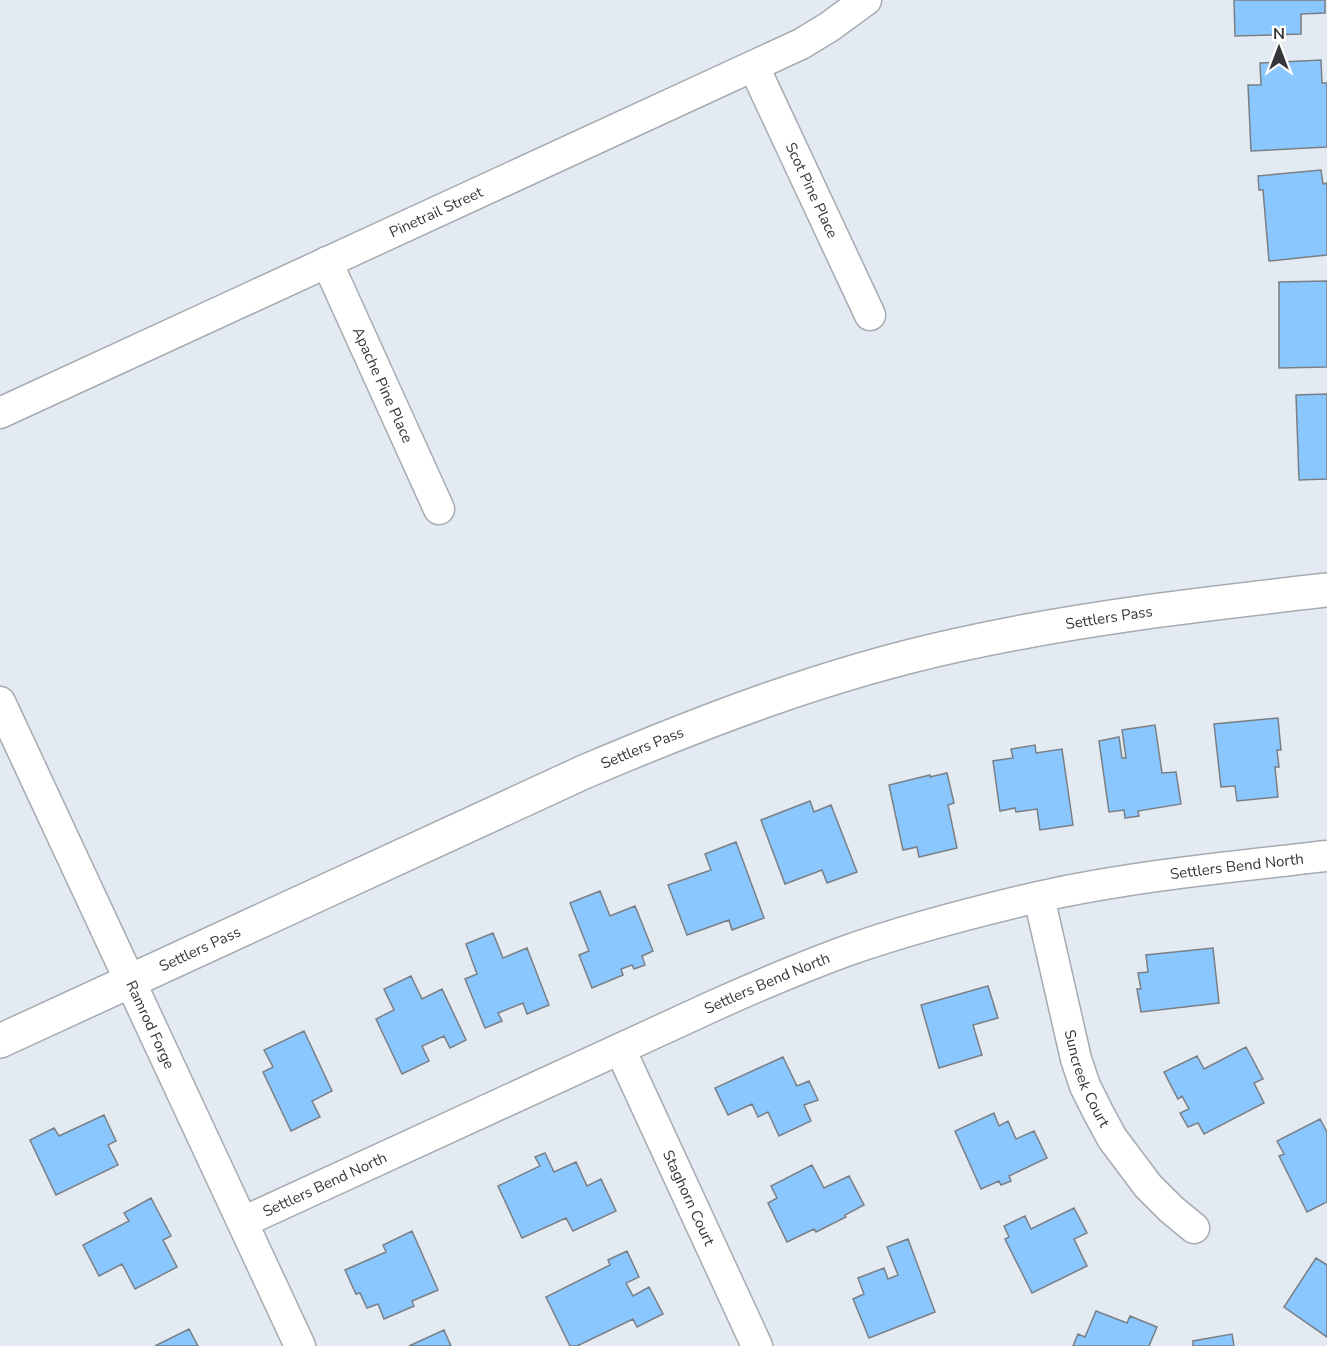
<svg xmlns="http://www.w3.org/2000/svg" width="1327" height="1346" viewBox="0 0 1327 1346" font-family="'Nunito Sans',sans-serif">
	<style>
		.building { fill: #8ac7ff; stroke: #797f85; stroke-width: 1.5 }
		.lines { fill: none; stroke-linecap: round; stroke-linejoin: round }
		.street-casing { stroke: #a5abb1; stroke-width: 33 }
		.secondary-casing { stroke: #a5abb1; stroke-width: 36 }
		.street { stroke: #fff; stroke-width: 30 }
		.secondary { stroke: #fff; stroke-width: 33 }
		.labels { text-anchor: middle; stroke-width: 5; stroke-linejoin: round; paint-order: stroke }
		.street-label { font-size: 15px; fill: #343639; stroke: #fff }
	</style>
	<rect width="100%" height="100%" fill="#e4eaf1"/>
	<!-- building -->
	<path class="building" d="M1234,0H1325V13L1301,14V34L1235,36Z
		M1321,60L1322,83H1327V147L1251,151L1248,85H1261L1260,63Z
		M1321,170L1323,184L1327,183V255L1269,261L1263,190H1259L1258,176Z
		M1327,281V367L1279,368V282Z
		M1327,394V479L1299,480L1296,395Z
		M1278,718L1281,750H1277L1279,767H1275L1278,797L1237,801L1235,786L1221,787L1214,724Z
		M1155,725L1162,773L1176,772L1181,804L1138,811L1139,816L1125,818L1124,810L1109,812L1099,741L1119,737L1122,758H1126L1122,730Z
		M1035,745L1036,753L1062,749L1073,825L1040,830L1037,809L1016,812L1015,808L1000,811L993,761L1013,758L1011,749Z
		M947,773L954,803L948,805L957,848L919,857L917,847L903,850L889,785L930,775V777Z
		M810,801L814,812L831,805L857,872L827,883L822,870L785,884L761,820Z
		M736,842L764,918L732,930L729,920L687,935L668,885L711,870L705,854Z
		M600,891L610,916L635,906L653,951L642,956L645,965L634,969L632,965L621,969L623,975L592,988L579,955L589,951L570,903Z
		M493,933L503,958L527,948L549,1005L527,1014L523,1003L498,1013L502,1021L485,1028L465,979L477,974L466,944Z
		M1213,948L1219,1003L1141,1012L1137,989H1141L1138,973L1148,972L1146,955Z
		M411,976L422,999L442,989L466,1040L450,1048L444,1036L422,1046L429,1061L402,1074L376,1019L394,1010L384,989Z
		M988,986L998,1018L973,1025L982,1055L939,1068L921,1005Z
		M304,1031L332,1091L312,1101L320,1117L291,1131L263,1072L273,1067L264,1050Z
		M1246,1047L1263,1079L1254,1083L1264,1103L1204,1134L1198,1123L1188,1127L1180,1113L1189,1109L1182,1096L1178,1099L1164,1072L1197,1056L1204,1069Z
		M783,1057L797,1086L809,1081L818,1100L804,1105L811,1121L779,1136L768,1112L758,1117L752,1104L728,1115L715,1088Z
		M994,1113L999,1126L1008,1121L1016,1139L1034,1131L1047,1158L1009,1176L1011,1181L1001,1185L999,1181L981,1189L955,1131Z
		M104,1115L116,1141L108,1145L118,1165L56,1195L30,1140L54,1128L59,1136Z
		M1320,1119L1327,1132V1202L1307,1212L1279,1156L1284,1154L1277,1141Z
		M545,1153L554,1172L576,1162L587,1186L601,1179L616,1211L573,1231L566,1218L522,1238L498,1186L540,1166L535,1157Z
		M812,1165L824,1188L849,1176L864,1205L845,1215L846,1217L816,1232L814,1229L787,1242L768,1203L777,1198L771,1186Z
		M151,1198L171,1236L163,1240L177,1267L135,1289L122,1264L99,1276L83,1245L129,1221L124,1213Z
		M1074,1208L1087,1233L1074,1239L1087,1266L1032,1293L1005,1239L1009,1237L1004,1226L1025,1216L1031,1229Z
		M412,1231L438,1290L412,1301L414,1306L384,1319L378,1304L367,1308L360,1293L356,1294L345,1270L386,1252L383,1245Z
		M908,1239L935,1312L869,1338L853,1299L864,1294L858,1278L884,1268L888,1279L898,1275L887,1247Z
		M627,1251L639,1277L626,1283L633,1296L649,1287L663,1314L637,1327L633,1319L577,1346H570L546,1297L610,1265L608,1260Z
		M1316,1258L1327,1265V1337L1284,1307Z
		M1096,1311L1127,1323L1130,1316L1157,1327L1149,1346H1073L1078,1334L1085,1337Z
		M189,1329L198,1346H155Z
		M444,1330L451,1346H409Z
		M1232,1334L1234,1346H1193V1341Z"/>
	<g class="lines">
		<defs>
			<g id="street">
				<path id="s1" d="M754,67L870,315"/>
				<path id="s2" d="M327,262L439,509"/>
				<path id="s3" d="M0,413L801,44L829,27L866,0"/>
				<path id="s4" d="M0,702L300,1346"/>
				<path id="s5" d="M1039,897L1076,1059L1085,1086L1098,1112L1112,1138L1148,1186L1171,1209L1194,1228"/>
				<path id="s6" d="M620,1049L757,1346"/>
				<path id="s7" d="M243,1222L711,1007C755,987 800,968 846,951C908,929 974,912 1038,897C1133,876 1230,867 1327,856"/>
			</g>
			<g id="secondary">
				<path id="s8" d="M0,1041L584,772C706,720 829,673 958,645C1080,618 1203,604 1327,590"/>
			</g>
		</defs>
		<!-- street casing -->
		<use href="#street" class="street-casing"/>
		<!-- secondary casing -->
		<use href="#secondary" class="secondary-casing"/>
		<!-- street -->
		<use href="#street" class="street"/>
		<!-- secondary -->
		<use href="#secondary" class="secondary"/>
	</g>
	<g class="labels">
		<!-- street labels -->
		<g class="street-label">
			<text dy="5" stroke="none"><textPath href="#s1" startOffset="136">Scot Pine Place</textPath></text>
			<text dy="5" stroke="none"><textPath href="#s3" startOffset="480">Pinetrail Street</textPath></text>
			<text dy="5" stroke="none"><textPath href="#s2" startOffset="135">Apache Pine Place</textPath></text>
			<text dy="5" stroke="none"><textPath href="#s8" startOffset="1192">Settlers Pass</textPath></text>
			<text dy="5" stroke="none"><textPath href="#s8" startOffset="706">Settlers Pass</textPath></text>
			<text dy="5" stroke="none"><textPath href="#s7" startOffset="1062">Settlers Bend North</textPath></text>
			<text dy="5" stroke="none"><textPath href="#s8" startOffset="220">Settlers Pass</textPath></text>
			<text dy="5" stroke="none"><textPath href="#s7" startOffset="576">Settlers Bend North</textPath></text>
			<text dy="5" stroke="none"><textPath href="#s4" startOffset="356">Ramrod Forge</textPath></text>
			<text dy="5" stroke="none"><textPath href="#s5" startOffset="188">Suncreek Court</textPath></text>
			<text dy="5" stroke="none"><textPath href="#s7" startOffset="90">Settlers Bend North</textPath></text>
			<text dy="5" stroke="none"><textPath href="#s6" startOffset="164">Staghorn Court</textPath></text>
		</g>
	</g>
	<!-- north arrow -->
	<g transform="translate(1279 48)" stroke="#ffffff" stroke-width="4.5" paint-order="stroke">
	<path d="M0-4.5L10 22L0 15L-10 22Z" fill="#343639"/>
	<text y="-9" font-size="16" font-weight="bold" text-anchor="middle" fill="#343639">N</text>
	</g>
</svg>
